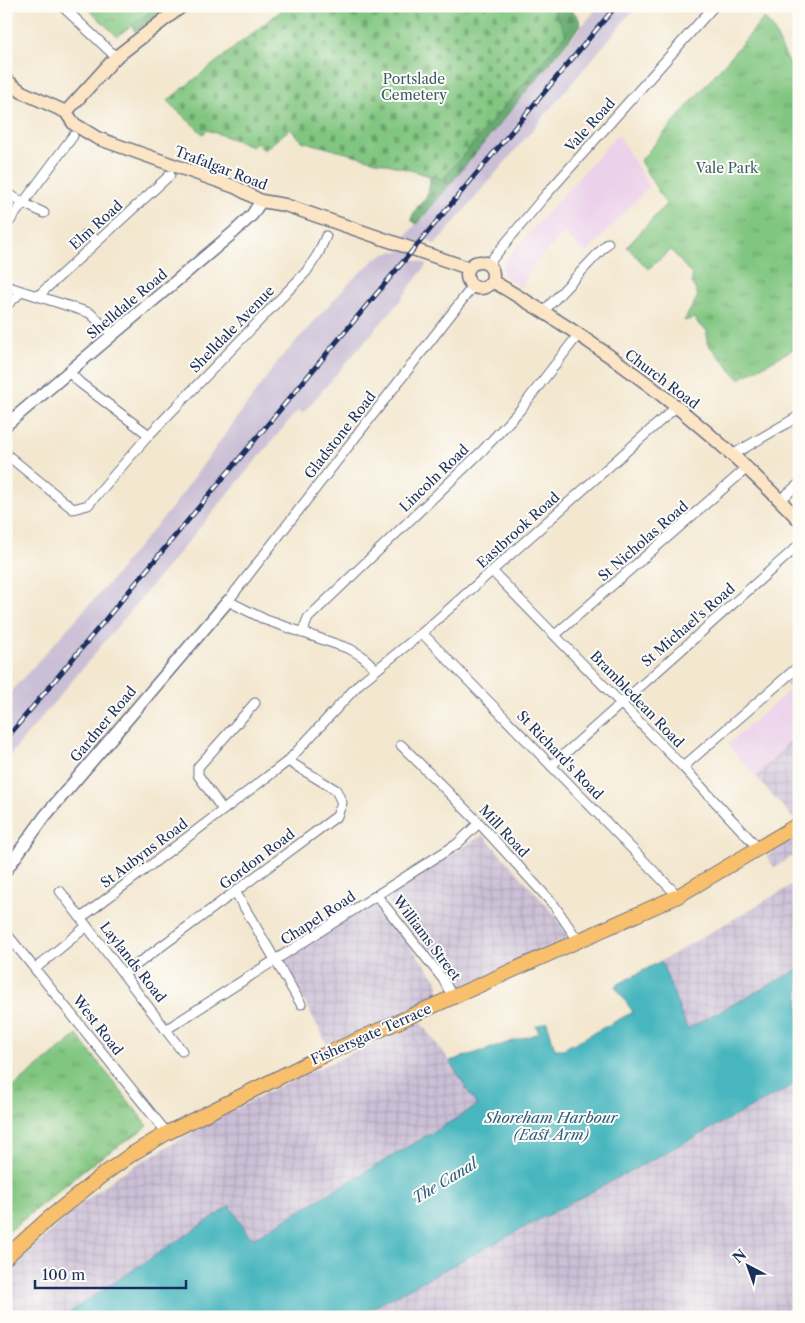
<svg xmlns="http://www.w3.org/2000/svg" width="805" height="1323" viewBox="0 0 805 1323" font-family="'Libre Caslon Text',serif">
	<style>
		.built { fill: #ecd1ea }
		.industrial { fill: url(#industrial-grid) }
		.railway { fill: #cbbfd5 }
		.forest { fill: url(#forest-firs); stroke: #426d66 }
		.cemetery { fill: url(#cemetery-stones); stroke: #4e7a6f }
		.park { fill: url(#park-tufts); stroke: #4e7a6f }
		.water { fill: #47b6be; stroke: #31728e }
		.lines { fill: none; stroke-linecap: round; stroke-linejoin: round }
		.minor-casing { stroke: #676f86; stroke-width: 11 }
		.tertiary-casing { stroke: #676f86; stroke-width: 14 }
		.secondary-casing { stroke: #676f86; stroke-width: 15 }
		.primary-casing { stroke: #676f86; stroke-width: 16 }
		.minor { stroke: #fff; stroke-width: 9 }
		.tertiary { stroke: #fff; stroke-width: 11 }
		.secondary { stroke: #fce5c4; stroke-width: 12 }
		.primary { stroke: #f8bf6c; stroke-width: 14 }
		.rail-casing { stroke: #1b2f5e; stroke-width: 5 }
		.rail { stroke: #fdfcf7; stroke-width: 3; stroke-dasharray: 9; stroke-linecap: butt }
		.labels { text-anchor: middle; stroke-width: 4; stroke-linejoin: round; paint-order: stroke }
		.park-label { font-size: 14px; fill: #3a5c68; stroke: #fdfcf7 }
		.street-label { font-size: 14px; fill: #1b2f5e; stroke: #fdfcf7 }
		.water-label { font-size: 15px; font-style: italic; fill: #2a5e80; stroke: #fdfcf7 }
	</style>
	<defs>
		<pattern id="industrial-grid" width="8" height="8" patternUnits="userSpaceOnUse" patternTransform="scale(1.25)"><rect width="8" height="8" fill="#cbbfd5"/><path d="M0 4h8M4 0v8" fill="none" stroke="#aea4b9"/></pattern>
		<pattern id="forest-firs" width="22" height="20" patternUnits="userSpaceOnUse" patternTransform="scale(1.25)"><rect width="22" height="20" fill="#68ab6e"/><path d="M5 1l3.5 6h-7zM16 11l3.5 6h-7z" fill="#558c5e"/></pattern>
		<pattern id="cemetery-stones" width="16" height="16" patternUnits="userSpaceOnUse" patternTransform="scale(1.25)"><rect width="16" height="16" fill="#81c680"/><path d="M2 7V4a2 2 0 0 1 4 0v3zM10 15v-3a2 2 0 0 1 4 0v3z" fill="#69a16c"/></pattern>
		<pattern id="park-tufts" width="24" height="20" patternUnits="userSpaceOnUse" patternTransform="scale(1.25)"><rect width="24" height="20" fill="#81c680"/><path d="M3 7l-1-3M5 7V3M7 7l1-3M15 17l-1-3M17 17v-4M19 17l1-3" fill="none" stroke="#69a16c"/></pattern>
	</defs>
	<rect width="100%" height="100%" fill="#fdfcf7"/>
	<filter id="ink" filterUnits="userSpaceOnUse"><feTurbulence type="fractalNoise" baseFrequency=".02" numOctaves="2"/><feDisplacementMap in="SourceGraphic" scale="10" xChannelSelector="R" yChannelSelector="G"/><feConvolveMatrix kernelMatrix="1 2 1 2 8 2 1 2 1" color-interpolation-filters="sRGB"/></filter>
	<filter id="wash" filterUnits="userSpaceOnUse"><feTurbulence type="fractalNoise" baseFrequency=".0096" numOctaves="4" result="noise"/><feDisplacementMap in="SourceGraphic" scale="20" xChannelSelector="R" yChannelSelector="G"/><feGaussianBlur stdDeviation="1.12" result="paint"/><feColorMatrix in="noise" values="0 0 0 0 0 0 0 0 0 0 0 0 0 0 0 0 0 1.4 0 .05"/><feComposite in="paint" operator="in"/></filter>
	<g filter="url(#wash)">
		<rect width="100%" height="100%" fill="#f3e7cf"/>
		<!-- built -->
		<path class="built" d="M618,134L649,186L586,254L564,233L535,262L521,287L507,279L502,271L506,259Z
			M791,689L799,697V731L756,777L728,744Z"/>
		<!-- industrial -->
		<path class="industrial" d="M799,671V697L785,683Z
			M799,731V825L756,777Z
			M799,834V852L774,868L767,856Z
			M483,835L556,916L568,937L461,989L388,902V894Z
			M799,881V969L686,1030L661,961Z
			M375,902L436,979L439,985L438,992L433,999L329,1048L283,960Z
			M420,1022L450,1061L477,1106L254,1238L249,1236L230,1207L71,1311L67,1317H6V1273L68,1215L117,1176L189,1134L277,1087Z
			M799,1082V1317H355L674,1149Z"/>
		<!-- railway -->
		<path class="railway" d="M599,6H637L435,245L428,239L410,258L427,264L399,302L303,413L298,410L6,760V697L122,568L124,563L171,509L279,360L351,281L376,258L393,251L400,252L411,239L405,237Z"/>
		<!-- forest -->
		<path class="forest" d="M144,6H171L135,32L131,21Z
			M524,6H568L578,17L581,25L417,224L411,220C417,199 430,205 430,176L414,171Z"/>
		<!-- cemetery -->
		<path class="cemetery" d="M287,6H552L566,34L443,179L302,141L290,129L264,150L257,142L252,146L207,130L203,134L167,101Z"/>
		<!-- park -->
		<path class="park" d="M85,6H158L117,36Z
			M764,18L772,27L799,85V346L739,379L707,343V330L699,325L695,318L684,321L698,296L692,282V275L671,250L648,269L627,247L666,204L640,161Z
			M77,1035L148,1126L87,1167L6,1234V1093Z"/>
		<!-- water -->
		<path class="water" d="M661,961L687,1029L799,969V1082L355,1317H67L71,1311L230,1206L249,1236L254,1238L477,1106L450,1061L539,1033L536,1026L547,1022L555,1049H563L633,1012L615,986Z"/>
	</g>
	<g filter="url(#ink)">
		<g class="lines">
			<defs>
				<path id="minor" d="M62,6L116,57
					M6,9L9,6
					M6,192L23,203L44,213
					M6,226L73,136
					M86,234L98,241
					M488,264L544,197L714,6
					M6,286L90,313L113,335
					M39,295L170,175
					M6,306L22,291
					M544,311L608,243
					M149,435L306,272L318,254L326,236
					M6,454L73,509L88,505L149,435L80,383L69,372
					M734,454L799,416
					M780,500L799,484
					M492,571L683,767L759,849
					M302,633L308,618L482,451L520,410L578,335
					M422,633L678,896
					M555,635L748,467
					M376,669L362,656L350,649L266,620L228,601L473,286
					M401,745L479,823L554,905L579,942
					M551,766L799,545
					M683,767L799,666
					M223,810L198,775V767L255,703
					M60,891L182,1051
					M236,893L301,1004
					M377,896L443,979L453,998
					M81,918L288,761L360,683L422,633L675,408
					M6,933L167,1133
					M36,968L87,926
					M124,974L337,816L342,803L336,790L288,761
					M167,1029L457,844L479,823"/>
				<path id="tertiary" d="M6,425L234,232L252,215L261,201
					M6,870L45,816L228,601"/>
				<path id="secondary" d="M6,80L22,92L66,112L74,124L97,138L235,187L261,201L285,205L468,268
					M66,112L116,57L182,6
					M467 275a13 13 0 1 1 26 0a13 13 0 1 1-26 0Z
					M492,281C604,345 710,426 799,520"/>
				<path id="primary" d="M6,1257L48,1219L100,1177L132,1154L167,1133L324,1055L678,896L799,824"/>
			</defs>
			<!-- minor casing -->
			<use href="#minor" class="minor-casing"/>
			<!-- tertiary casing -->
			<use href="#tertiary" class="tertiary-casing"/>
			<!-- secondary casing -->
			<use href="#secondary" class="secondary-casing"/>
			<!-- primary casing -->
			<use href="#primary" class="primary-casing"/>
			<!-- minor -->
			<use href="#minor" class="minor"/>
			<!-- tertiary -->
			<use href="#tertiary" class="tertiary"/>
			<!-- secondary -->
			<use href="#secondary" class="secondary"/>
			<!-- primary -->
			<use href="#primary" class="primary"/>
			<defs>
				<path id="rail" d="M6,739L616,6"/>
			</defs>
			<!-- rail casing -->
			<use href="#rail" class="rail-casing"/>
			<!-- rail -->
			<use href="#rail" class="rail"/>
		</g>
	</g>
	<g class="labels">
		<!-- park labels -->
		<g class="park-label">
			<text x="414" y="84">Portslade<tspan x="414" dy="16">Cemetery</tspan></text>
			<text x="727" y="173">Vale Park</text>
		</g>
		<!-- street labels -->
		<g class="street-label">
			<text transform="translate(590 125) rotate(-48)" y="5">Vale Road</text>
			<text transform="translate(221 168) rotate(21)" y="5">Trafalgar Road</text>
			<text transform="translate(96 225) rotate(-42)" y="5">Elm Road</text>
			<text transform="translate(127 304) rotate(-40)" y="5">Shelldale Road</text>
			<text transform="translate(232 329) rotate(-46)" y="5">Shelldale Avenue</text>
			<text transform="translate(662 379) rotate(37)" y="5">Church Road</text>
			<text transform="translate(340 435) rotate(-52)" y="5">Gladstone Road</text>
			<text transform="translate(434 478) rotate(-44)" y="5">Lincoln Road</text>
			<text transform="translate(518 530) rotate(-42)" y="5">Eastbrook Road</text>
			<text transform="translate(643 541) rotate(-41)" y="5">St Nicholas Road</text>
			<text transform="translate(688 625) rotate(-41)" y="5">St Michael's Road</text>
			<text transform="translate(637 699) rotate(46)" y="5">Brambledean Road</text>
			<text transform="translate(103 724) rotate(-50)" y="5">Gardner Road</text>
			<text transform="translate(560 755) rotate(46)" y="5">St Richard's Road</text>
			<text transform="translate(504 831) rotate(47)" y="5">Mill Road</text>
			<text transform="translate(144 853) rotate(-37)" y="5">St Aubyns Road</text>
			<text transform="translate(257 859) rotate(-37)" y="5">Gordon Road</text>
			<text transform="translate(318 918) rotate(-33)" y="5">Chapel Road</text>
			<text transform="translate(427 938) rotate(53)" y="5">Williams Street</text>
			<text transform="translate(133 962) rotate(52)" y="5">Laylands Road</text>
			<text transform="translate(98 1025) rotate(52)" y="5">West Road</text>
			<text transform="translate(371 1034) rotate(-24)" y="5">Fishersgate Terrace</text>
		</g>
		<!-- water labels -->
		<g class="water-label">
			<text x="551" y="1123">Shoreham Harbour<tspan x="551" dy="17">(East Arm)</tspan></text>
			<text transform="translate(445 1181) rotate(-31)" y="5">The Canal</text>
		</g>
	</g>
	<!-- margin -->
	<rect width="805" height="1323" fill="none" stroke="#fdfcf7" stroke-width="25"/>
	<!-- north arrow -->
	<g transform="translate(748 1266) rotate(319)" stroke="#fdfcf7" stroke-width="4" paint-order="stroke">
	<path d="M0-4L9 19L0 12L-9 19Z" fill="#1b2f5e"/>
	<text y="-8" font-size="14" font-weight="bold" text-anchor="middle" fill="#1b2f5e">N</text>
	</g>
	<!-- scale -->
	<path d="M35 1280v8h151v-8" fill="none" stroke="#1b2f5e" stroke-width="2.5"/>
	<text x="42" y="1280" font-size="15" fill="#1b2f5e" stroke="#fdfcf7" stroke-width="4" paint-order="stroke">100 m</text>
</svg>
